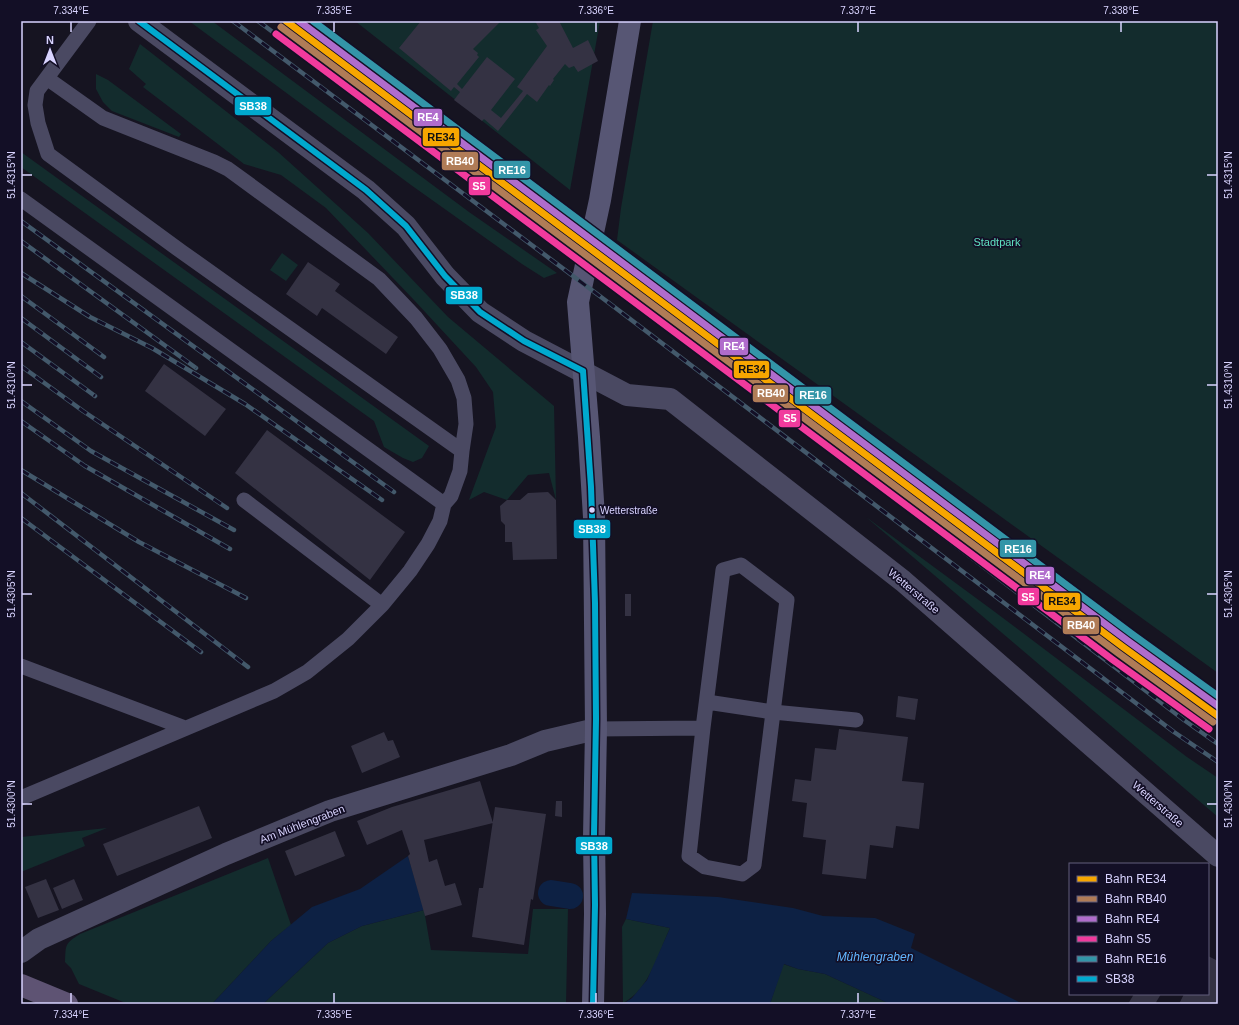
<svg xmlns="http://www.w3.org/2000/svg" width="1239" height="1025" viewBox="0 0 1239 1025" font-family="Helvetica,sans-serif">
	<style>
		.green { fill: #132c2d }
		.water { fill: #0d2144 }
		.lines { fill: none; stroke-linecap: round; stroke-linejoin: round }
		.canal { stroke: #0d2144; stroke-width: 26 }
		.building { fill: #343243 }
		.service { stroke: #4a4962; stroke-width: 15 }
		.minor { stroke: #4a4962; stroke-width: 22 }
		.secondary { stroke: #575674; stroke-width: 22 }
		.primary { stroke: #5e5373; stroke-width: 22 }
		.rail-casing { stroke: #43596b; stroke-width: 4.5 }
		.rail { stroke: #130f26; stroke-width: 3; stroke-dasharray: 9; stroke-linecap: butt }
		.bus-1-casing { stroke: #130f26; stroke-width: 9 }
		.bus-1 { stroke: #00a9ce; stroke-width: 6 }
		.rail-1-casing { stroke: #130f26; stroke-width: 10 }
		.rail-2-casing { stroke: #130f26; stroke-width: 10 }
		.rail-3-casing { stroke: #130f26; stroke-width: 10 }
		.rail-4-casing { stroke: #130f26; stroke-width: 10 }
		.rail-5-casing { stroke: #130f26; stroke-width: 10 }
		.rail-1 { stroke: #f7a600; stroke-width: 7 }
		.rail-2 { stroke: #b07c57; stroke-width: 7 }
		.rail-3 { stroke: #b06ccc; stroke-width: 7 }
		.rail-4 { stroke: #f13a9d; stroke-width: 7 }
		.rail-5 { stroke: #3395a8; stroke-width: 7 }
		.ticks { fill: none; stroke: #d9d4ff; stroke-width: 1.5 }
		.bus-dot { fill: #d9d4ff; stroke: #130f26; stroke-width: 1.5 }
		.labels { text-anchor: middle; stroke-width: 3.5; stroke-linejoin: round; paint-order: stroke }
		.bus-label { font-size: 10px; fill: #d9d4ff; stroke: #130f26; text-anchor: start }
		.park-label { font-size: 11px; fill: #5fe0c0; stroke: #130f26 }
		.street-label { font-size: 11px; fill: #d9d4ff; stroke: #130f26 }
		.water-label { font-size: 12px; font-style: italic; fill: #62b6ff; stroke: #130f26 }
		.line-badge { stroke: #130f26; stroke-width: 1.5 }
		.badge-label { font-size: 11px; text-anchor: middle; font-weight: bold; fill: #fff }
		.pale-badge-label { font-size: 11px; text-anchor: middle; font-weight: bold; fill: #111 }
		.neatline { fill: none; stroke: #d9d4ff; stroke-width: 1.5 }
		.ticks-label { font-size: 10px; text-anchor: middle; fill: #d9d4ff }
	</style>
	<rect width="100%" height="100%" fill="#161421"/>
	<!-- green -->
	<path class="green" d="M189,21H212L469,212L557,273L544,278L522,264L411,185Z
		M355,21H600L570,190Z
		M653,21H1218V673L617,240L621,208Z
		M140,44L278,152L368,233L448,317L554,406L556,500L549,473L528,475L507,500L484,492L469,500L496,427L493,392L476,367L414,300L326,208L281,175L244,164L143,87L146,84L129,69Z
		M96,74L108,80L181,134L179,137L112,111L103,102L96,89Z
		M21,152L429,446L422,458L413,462L403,458L384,447L374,421L21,167Z
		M282,253L298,265L286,281L270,270Z
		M866,517L995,612L1187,757L1218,778V817Z
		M107,828L82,838L85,846L21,872V837Z
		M268,858L291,925L271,941L212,1004H128L79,984L71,968L65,962C66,945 64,944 80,934Z
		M533,909H568L566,1004H263L328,943L362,926L424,910L431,950L528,954Z
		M626,919L670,928C658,954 649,990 623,1003L622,927Z
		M783,964L798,969L825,974L890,1004H770Z"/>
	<!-- water -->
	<path class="water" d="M408,856L424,910L362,926L328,943L263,1004H212L271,941L312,907L360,889Z
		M632,893L718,897L793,908L823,916L875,918L915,934L911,948L1023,1004H890L825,974L798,969L784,964L770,1004H623L632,998L647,980L670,928L626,919Z"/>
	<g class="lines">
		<!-- canal -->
		<path class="canal" d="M551,893L570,896"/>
	</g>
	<!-- building -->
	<path class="building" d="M421,21H501L473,49L478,53L477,55L479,57L457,84L462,89L487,57L515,79L491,110L501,118L523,91L517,87L547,46L536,30L539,28L535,21H559L573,48L588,40L598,61L578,72L574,66L569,68L565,64L553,79L554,80L550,86L549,85L537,102L527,94L498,131L484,119L482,121L454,100L460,92L454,87L451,91L399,48Z
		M308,262L340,284L335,291L398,337L386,354L322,308L317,316L286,294Z
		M164,364L226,409L205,436L145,391Z
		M267,430L405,532L370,580L235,473Z
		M548,492L556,500L557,559L513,560L512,542H505V525L501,521L500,506L507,500H520L528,493Z
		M625,594H631V616H625Z
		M898,696L918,699L915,720L896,717Z
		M839,729L908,737L902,781L924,783L919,829L896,826L893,848L870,845L866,879L822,874L826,840L803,837L807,803L792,801L795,779L811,781L815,748L836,750Z
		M384,732L388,741L393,740L400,757L362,773L351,746Z
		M480,781L493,823L424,840L429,862L437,859L445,886L455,883L462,905L425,916L408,856L410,854L402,830L367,845L357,821L392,807Z
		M556,801H562V817L555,816Z
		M199,806L212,838L117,876L103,844Z
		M495,807L546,814L533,900L531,899L524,945L472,937L479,888H483Z
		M335,831L345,856L295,876L285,851Z
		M46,879L59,910L38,918L25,887Z
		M74,879L83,900L62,909L53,888Z
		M1208,956L1218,961V1004H1179L1184,994H1208Z
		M1134,994H1161L1155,1004H1128Z"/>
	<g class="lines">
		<!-- service -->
		<path class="service" d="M48,79L103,118L214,162L228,169L379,279L416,318L440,349L458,380L464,398L466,424L462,451
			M21,199L444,504
			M244,500L382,605
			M741,565L787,600L754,865L742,874L705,867L689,856L703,728L723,570Z
			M21,666L185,728
			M707,702L773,712L856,720
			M596,729L703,728
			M21,798L274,691L307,672L348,639L382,605L410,571L428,544L440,521L444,504L451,496L460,471L462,451L182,252L48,154L38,123L35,105L37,91L89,21"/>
		<!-- minor -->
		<path class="minor" d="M139,21L366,190L406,226L445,276L480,312L524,341L627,395L670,399L903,581L1218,856
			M21,952L39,939L226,854L330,811L511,755L545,741L596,729"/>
		<!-- secondary -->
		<path class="secondary" d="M593,1004L595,914L594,837L596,729L594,517L589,437L578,302L600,200L630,21"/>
		<!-- primary -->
		<path class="primary" d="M21,985L67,1004"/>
		<defs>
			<path id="rail" d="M233,21L613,306L1174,732L1218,762
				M258,21L798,425L1184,720L1218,744
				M21,221L394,492
				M21,241L196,368
				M21,273L90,317L152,348L245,404L382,500
				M21,296L104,357
				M21,318L101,377
				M21,342L95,396
				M21,366L83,411L227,508
				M21,401L91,451L234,530
				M21,421L85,466L230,549
				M21,470L139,542L246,598
				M21,493L248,667
				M21,518L201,652"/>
		</defs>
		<!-- rail casing -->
		<use href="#rail" class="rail-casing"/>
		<!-- rail -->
		<use href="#rail" class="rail"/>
		<defs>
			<path id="bus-1" d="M139,21L366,190L406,226L445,276L480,312L524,341L583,371
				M583,371L591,487L595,603L596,719L594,835L595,905L593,1004"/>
		</defs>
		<!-- bus-1 casing -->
		<use href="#bus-1" class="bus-1-casing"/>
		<!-- bus-1 -->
		<use href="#bus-1" class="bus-1"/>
		<defs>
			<path id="rail-1" d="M286,21L1123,647L1218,716"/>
			<path id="rail-2" d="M281,27L1118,653L1213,722"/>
			<path id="rail-3" d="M299,21L1128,641L1218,706"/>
			<path id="rail-4" d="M276,34L1113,660L1209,729"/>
			<path id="rail-5" d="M313,21L1132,634L1218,696"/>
		</defs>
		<!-- rail-1 casing -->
		<use href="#rail-1" class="rail-1-casing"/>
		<!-- rail-2 casing -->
		<use href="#rail-2" class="rail-2-casing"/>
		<!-- rail-3 casing -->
		<use href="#rail-3" class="rail-3-casing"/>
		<!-- rail-4 casing -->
		<use href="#rail-4" class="rail-4-casing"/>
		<!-- rail-5 casing -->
		<use href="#rail-5" class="rail-5-casing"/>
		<!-- rail-1 -->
		<use href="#rail-1" class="rail-1"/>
		<!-- rail-2 -->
		<use href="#rail-2" class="rail-2"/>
		<!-- rail-3 -->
		<use href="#rail-3" class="rail-3"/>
		<!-- rail-4 -->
		<use href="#rail-4" class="rail-4"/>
		<!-- rail-5 -->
		<use href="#rail-5" class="rail-5"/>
	</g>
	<!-- ticks -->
	<path class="ticks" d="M71,22V32M334,22V32M596,22V32M858,22V32M1121,22V32M22,175H32M1207,175H1217M22,385H32M1207,385H1217M22,594H32M1207,594H1217M22,804H32M1207,804H1217M71,993V1003M334,993V1003M596,993V1003M858,993V1003"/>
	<!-- markers -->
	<circle class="bus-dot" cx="592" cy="510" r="3.5"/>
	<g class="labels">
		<!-- bus labels -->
		<g class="bus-label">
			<text x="600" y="514">Wetterstraße</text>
		</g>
		<!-- park labels -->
		<g class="park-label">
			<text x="997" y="246">Stadtpark</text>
		</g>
		<!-- street labels -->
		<g class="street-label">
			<text transform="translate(914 591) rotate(40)" y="4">Wetterstraße</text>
			<text transform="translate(1158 804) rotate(41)" y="4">Wetterstraße</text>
			<text transform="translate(302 824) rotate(-21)" y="4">Am Mühlengraben</text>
		</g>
		<!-- water labels -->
		<g class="water-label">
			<text x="875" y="961">Mühlengraben</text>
		</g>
	</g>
	<g class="line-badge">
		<rect x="234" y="96" width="38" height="20" rx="4" fill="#00a9ce"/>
		<rect x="413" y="108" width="30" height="19" rx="4" fill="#b06ccc"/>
		<rect x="422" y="127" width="38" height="20" rx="4" fill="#f7a600"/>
		<rect x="441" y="151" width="38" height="20" rx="4" fill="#b07c57"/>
		<rect x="493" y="160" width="38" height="19" rx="4" fill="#3395a8"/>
		<rect x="468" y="176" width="23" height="20" rx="4" fill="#f13a9d"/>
		<rect x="445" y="286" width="38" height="19" rx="4" fill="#00a9ce"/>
		<rect x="719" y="337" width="30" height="19" rx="4" fill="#b06ccc"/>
		<rect x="733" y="360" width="37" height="19" rx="4" fill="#f7a600"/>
		<rect x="752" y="384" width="37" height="19" rx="4" fill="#b07c57"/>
		<rect x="794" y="386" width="38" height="19" rx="4" fill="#3395a8"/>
		<rect x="778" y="409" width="23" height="19" rx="4" fill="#f13a9d"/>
		<rect x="573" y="519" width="38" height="20" rx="4" fill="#00a9ce"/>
		<rect x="999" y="539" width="38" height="19" rx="4" fill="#3395a8"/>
		<rect x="1025" y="566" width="30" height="19" rx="4" fill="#b06ccc"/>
		<rect x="1017" y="587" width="23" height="19" rx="4" fill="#f13a9d"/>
		<rect x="1043" y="592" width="38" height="19" rx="4" fill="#f7a600"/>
		<rect x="1062" y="616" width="38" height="19" rx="4" fill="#b07c57"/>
		<rect x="575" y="836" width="38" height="19" rx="4" fill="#00a9ce"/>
	</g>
	<g class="badge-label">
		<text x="253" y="110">SB38</text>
		<text x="428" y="121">RE4</text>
		<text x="460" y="165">RB40</text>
		<text x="512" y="174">RE16</text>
		<text x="479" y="190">S5</text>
		<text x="464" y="299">SB38</text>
		<text x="734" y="350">RE4</text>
		<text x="771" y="397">RB40</text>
		<text x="813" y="399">RE16</text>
		<text x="790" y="422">S5</text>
		<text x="592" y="533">SB38</text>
		<text x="1018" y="553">RE16</text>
		<text x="1040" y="579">RE4</text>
		<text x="1028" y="601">S5</text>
		<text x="1081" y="629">RB40</text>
		<text x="594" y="850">SB38</text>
	</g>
	<g class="pale-badge-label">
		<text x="441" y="141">RE34</text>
		<text x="752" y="373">RE34</text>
		<text x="1062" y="605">RE34</text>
	</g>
	<!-- border -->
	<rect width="1239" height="1025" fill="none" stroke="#130f26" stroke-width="44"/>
	<!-- legend -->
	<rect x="1069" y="863" width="140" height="132" fill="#130f26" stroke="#625e7d"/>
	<rect x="1077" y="876" width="20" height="6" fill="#f7a600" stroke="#625e7d"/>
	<text x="1105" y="883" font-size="12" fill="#d9d4ff">Bahn RE34</text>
	<rect x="1077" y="896" width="20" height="6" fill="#b07c57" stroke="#625e7d"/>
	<text x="1105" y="903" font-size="12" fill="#d9d4ff">Bahn RB40</text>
	<rect x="1077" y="916" width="20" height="6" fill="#b06ccc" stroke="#625e7d"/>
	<text x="1105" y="923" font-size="12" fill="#d9d4ff">Bahn RE4</text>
	<rect x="1077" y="936" width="20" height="6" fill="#f13a9d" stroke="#625e7d"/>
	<text x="1105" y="943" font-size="12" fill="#d9d4ff">Bahn S5</text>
	<rect x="1077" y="956" width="20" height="6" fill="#3395a8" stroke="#625e7d"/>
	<text x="1105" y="963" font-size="12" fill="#d9d4ff">Bahn RE16</text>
	<rect x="1077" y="976" width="20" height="6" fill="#00a9ce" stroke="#625e7d"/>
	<text x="1105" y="983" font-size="12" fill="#d9d4ff">SB38</text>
	<!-- north arrow -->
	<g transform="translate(50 50)" stroke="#130f26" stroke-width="3" paint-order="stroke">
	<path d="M0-3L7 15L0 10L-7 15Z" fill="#d9d4ff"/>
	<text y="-6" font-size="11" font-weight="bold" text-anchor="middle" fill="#d9d4ff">N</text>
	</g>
	<rect x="22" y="22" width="1195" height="981" class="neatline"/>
	<g class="ticks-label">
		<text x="71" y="14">7.334°E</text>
		<text x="334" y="14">7.335°E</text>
		<text x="596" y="14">7.336°E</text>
		<text x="858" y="14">7.337°E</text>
		<text x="1121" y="14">7.338°E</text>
		<text transform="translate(11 175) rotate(-90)" y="4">51.4315°N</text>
		<text transform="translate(1228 175) rotate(-90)" y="4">51.4315°N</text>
		<text transform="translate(11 385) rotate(-90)" y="4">51.4310°N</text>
		<text transform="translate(1228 385) rotate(-90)" y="4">51.4310°N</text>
		<text transform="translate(11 594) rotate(-90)" y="4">51.4305°N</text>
		<text transform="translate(1228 594) rotate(-90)" y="4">51.4305°N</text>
		<text transform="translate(11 804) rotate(-90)" y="4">51.4300°N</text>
		<text transform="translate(1228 804) rotate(-90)" y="4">51.4300°N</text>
		<text x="71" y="1018">7.334°E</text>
		<text x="334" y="1018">7.335°E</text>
		<text x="596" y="1018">7.336°E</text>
		<text x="858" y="1018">7.337°E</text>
	</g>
</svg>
